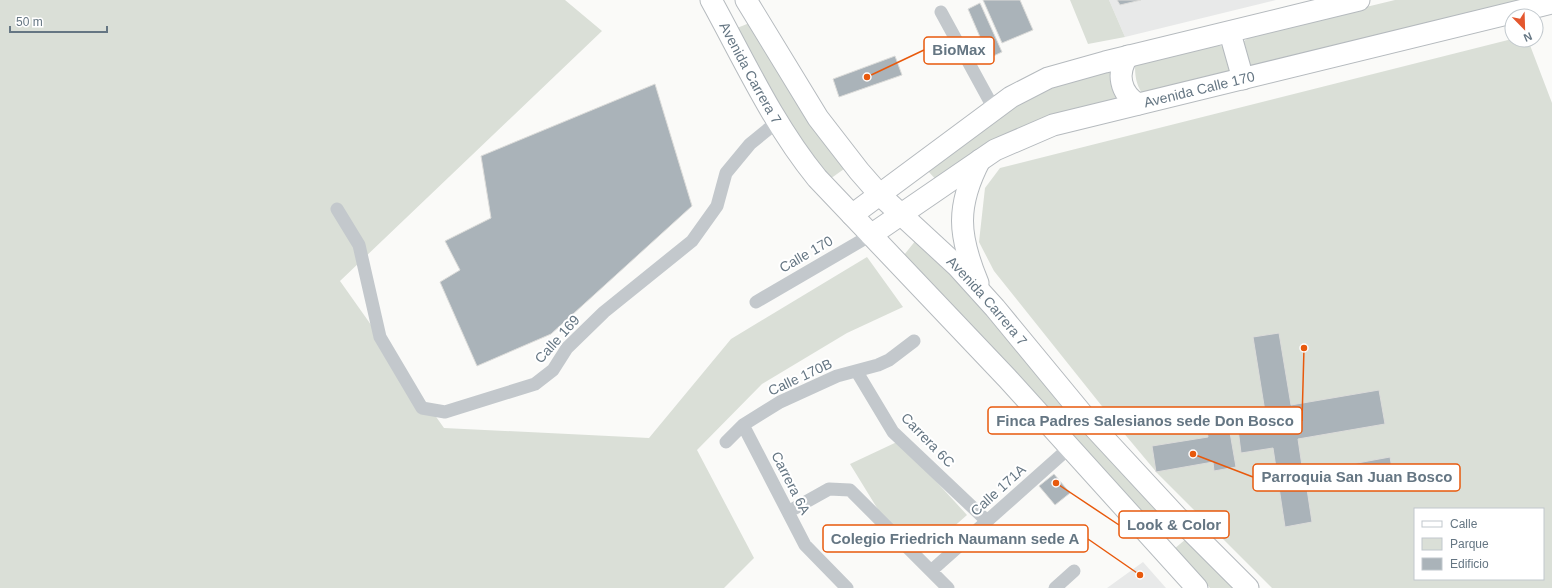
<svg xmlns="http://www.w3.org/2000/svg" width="1552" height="588" viewBox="0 0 1552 588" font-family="Helvetica,sans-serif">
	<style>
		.built { fill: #e8e9e9 }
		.green { fill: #dadfd7; fill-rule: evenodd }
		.building { fill: #aab3b9; stroke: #dcdcda }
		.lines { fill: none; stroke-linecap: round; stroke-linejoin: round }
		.primary-casing { stroke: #b5babe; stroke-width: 23 }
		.street { stroke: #c3c8cc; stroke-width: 13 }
		.primary { stroke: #fff; stroke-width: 21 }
		.labels { text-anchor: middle; stroke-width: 4; stroke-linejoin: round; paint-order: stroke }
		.street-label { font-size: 14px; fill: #657683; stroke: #fff }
		.leader { fill: none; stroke: #e8590c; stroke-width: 1.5 }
		.callout-dot { fill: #e8590c; stroke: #fff; stroke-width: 1.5 }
		.callout { fill: #fff; stroke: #e8590c; stroke-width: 1.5 }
		.callout-label { font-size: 15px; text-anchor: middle; font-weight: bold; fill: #657683 }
	</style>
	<rect width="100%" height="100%" fill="#fafaf8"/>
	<!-- built -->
	<path class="built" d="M1109,0H1276L1125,37Z
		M1143,562L1166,588H1107Z"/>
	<!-- green -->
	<path class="green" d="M0,0H565L602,31L340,281L444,428L649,438L731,339L867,257L903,307L847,333L762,384L697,450L754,558L724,588H0Z
		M1070,0H1109L1125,37L1088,44Z
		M1395,0H1531L1247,67L1242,49L1244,41L1254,34Z
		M752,22C781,71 808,123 844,169L830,179L787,121L737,28Z
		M1512,39L1528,40L1552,103V588H1272L1158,474L1117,425L994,271L979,242L985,188L1000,168ZM1415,509H1543V579H1415Z
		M1215,44L1226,48L1233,71L1142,93C1136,84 1135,76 1135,65Z
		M1113,69L1122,101L939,183L927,170L981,133L1006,111L1035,92Z
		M916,240L954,278L1010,341L1058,402L1160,514L1150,523L1033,391L904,255Z
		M899,441L967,515L925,552L882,516L850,464Z
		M1186,539L1235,588H1210L1174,549Z"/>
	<!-- building -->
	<path class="building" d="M983,0H1020L1033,30L1002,43Z
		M1117,0H1141L1120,5Z
		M980,3L1002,52L989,58L968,9Z
		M895,56L902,75L839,97L833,79Z
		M655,84L692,206L551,334L477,366L440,282L460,270L445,241L491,218L481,156Z
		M1279,333L1291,405L1379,390L1385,424L1298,439L1303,473L1390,457L1393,474L1307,489L1312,522L1285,527L1273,448L1241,453L1238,429L1267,424L1253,337Z
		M1228,421L1236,467L1214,471L1213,462L1156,472L1152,446L1208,437L1206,425Z
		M1054,474L1070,493L1055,505L1039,486Z"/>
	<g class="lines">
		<defs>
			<g id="primary">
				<path id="s1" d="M711,0C744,60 773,124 817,178L1007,378L1197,588"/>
				<path id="s2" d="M746,0L818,118L859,171L880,195L957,266L995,308L1089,422L1178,518L1248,588"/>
				<path d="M1230,33L1243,79"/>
				<path d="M1128,56C1116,73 1120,93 1138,104"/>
				<path d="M852,215L1011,97L1048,78L1105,62L1359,0"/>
				<path id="s3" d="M871,235L995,150L1053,125L1552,3"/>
				<path d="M978,283C958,235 956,206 980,160"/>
			</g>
		</defs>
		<!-- primary casing -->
		<use href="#primary" class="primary-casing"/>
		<!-- street -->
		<path class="street" d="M941,12L994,109
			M337,209L359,245L380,337L422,408L445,412L535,384L553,370L567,348L604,312L692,241L717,206L726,173L750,144L777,122
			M756,302L871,235
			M857,372L893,432L987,521
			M743,425L805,545L847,588
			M726,442L743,425L780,402L837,376L878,365L889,360L914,341
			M788,512L829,489L850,490L948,588
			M931,571L1069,448
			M1055,588L1074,571"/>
		<!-- primary -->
		<use href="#primary" class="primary"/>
	</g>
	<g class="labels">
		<!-- street labels -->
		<g class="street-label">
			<text dy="5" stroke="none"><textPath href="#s1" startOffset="83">Avenida Carrera 7</textPath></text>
			<text dy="5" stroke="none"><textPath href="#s3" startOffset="364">Avenida Calle 170</textPath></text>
			<text transform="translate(806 254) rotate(-30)" y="5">Calle 170</text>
			<text dy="5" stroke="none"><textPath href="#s2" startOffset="388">Avenida Carrera 7</textPath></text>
			<text transform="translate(557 339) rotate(-48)" y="5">Calle 169</text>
			<text transform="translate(800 377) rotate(-25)" y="5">Calle 170B</text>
			<text transform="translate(928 440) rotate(46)" y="5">Carrera 6C</text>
			<text transform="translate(791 483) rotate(63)" y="5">Carrera 6A</text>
			<text transform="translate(998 490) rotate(-42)" y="5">Calle 171A</text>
		</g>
	</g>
	<!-- callouts -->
	<path class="leader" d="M867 77L924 50M1304 348L1302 421M1193 454L1253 477M1056 483L1119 525M1140 575L1088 539"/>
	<g class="callout-dot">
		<circle cx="867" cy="77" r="4"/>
		<circle cx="1304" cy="348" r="4"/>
		<circle cx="1193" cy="454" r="4"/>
		<circle cx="1056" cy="483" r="4"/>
		<circle cx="1140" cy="575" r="4"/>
	</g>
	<g class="callout">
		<rect x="924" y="37" width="70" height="27" rx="4"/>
		<rect x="988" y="407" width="314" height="27" rx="4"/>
		<rect x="1253" y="464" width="207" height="27" rx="4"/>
		<rect x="1119" y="511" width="110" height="27" rx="4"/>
		<rect x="823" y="525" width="265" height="27" rx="4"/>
	</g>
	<g class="callout-label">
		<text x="959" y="55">BioMax</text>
		<text x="1145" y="426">Finca Padres Salesianos sede Don Bosco</text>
		<text x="1357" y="482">Parroquia San Juan Bosco</text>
		<text x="1174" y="530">Look &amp; Color</text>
		<text x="955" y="544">Colegio Friedrich Naumann sede A</text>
	</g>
	<!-- legend -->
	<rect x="1414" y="508" width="130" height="72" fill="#ffffff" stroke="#c1c8cd"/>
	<rect x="1422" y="521" width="20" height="6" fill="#ffffff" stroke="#c1c8cd"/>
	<text x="1450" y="528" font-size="12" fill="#657683">Calle</text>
	<rect x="1422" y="538" width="20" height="12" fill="#dadfd7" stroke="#c1c8cd"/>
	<text x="1450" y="548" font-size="12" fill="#657683">Parque</text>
	<rect x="1422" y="558" width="20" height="12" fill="#aab3b9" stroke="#c1c8cd"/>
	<text x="1450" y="568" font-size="12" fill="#657683">Edificio</text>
	<!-- north arrow -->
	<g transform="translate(1524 28) rotate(157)"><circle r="19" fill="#ffffff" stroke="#c1c8cd"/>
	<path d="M0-3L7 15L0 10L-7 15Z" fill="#e4572e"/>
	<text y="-6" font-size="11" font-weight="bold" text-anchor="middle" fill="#657683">N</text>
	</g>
	<!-- scale -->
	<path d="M10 26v6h97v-6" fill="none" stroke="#657683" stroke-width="2"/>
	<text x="16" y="26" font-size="12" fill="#657683" stroke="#ffffff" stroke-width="3" paint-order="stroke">50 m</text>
</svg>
